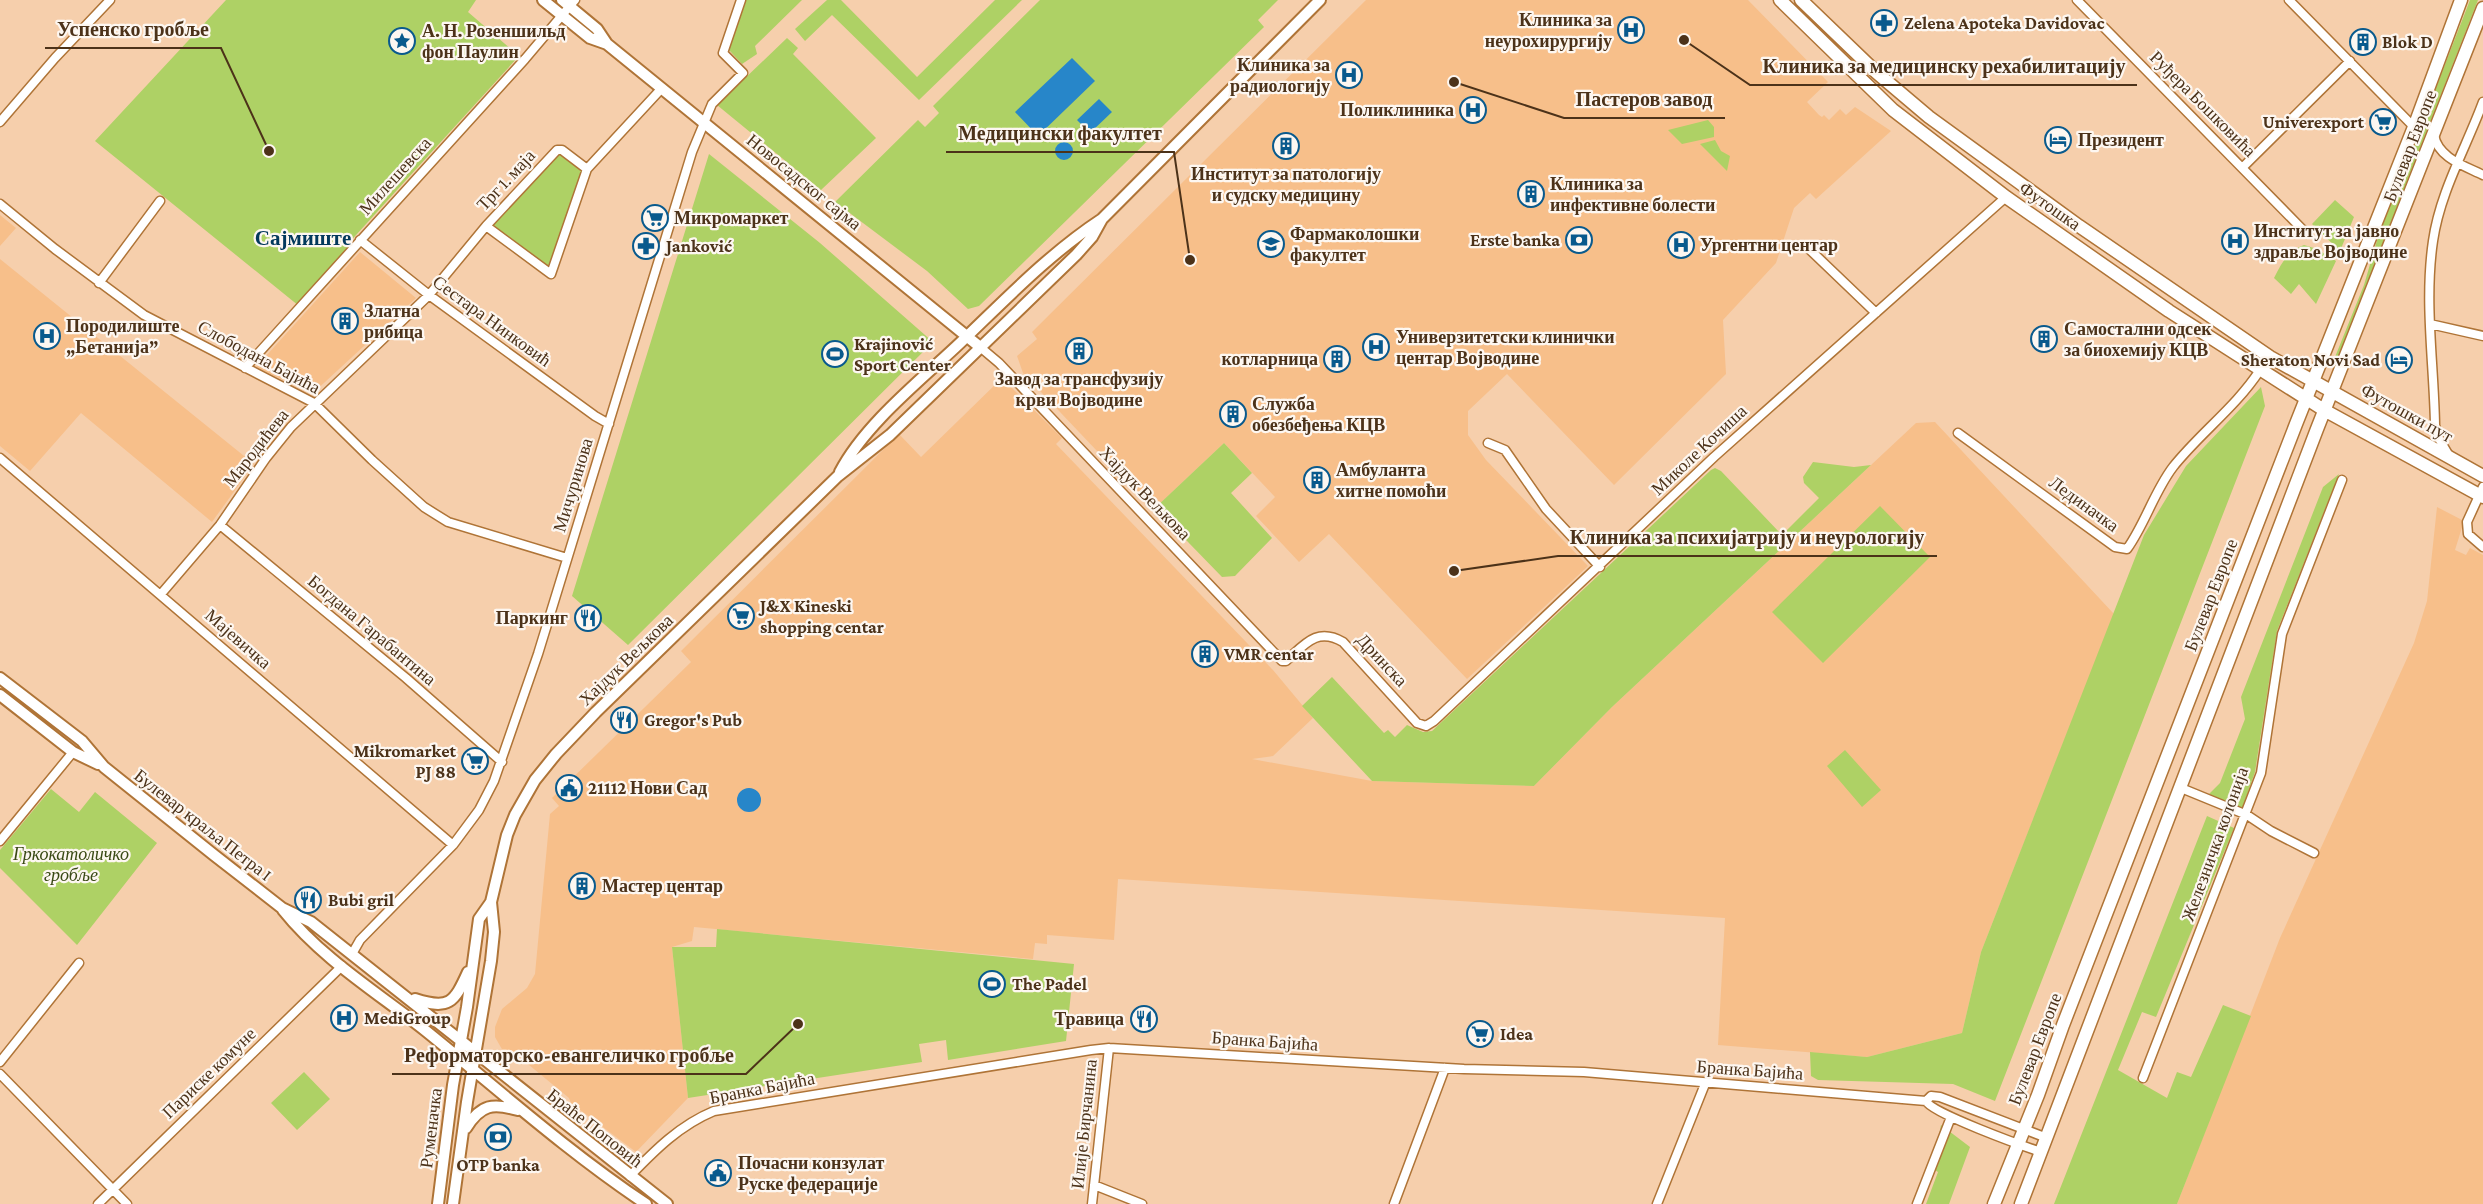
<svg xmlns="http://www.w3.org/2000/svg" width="2483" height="1204" viewBox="0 0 2483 1204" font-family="'Crimson Pro',serif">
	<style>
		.built { fill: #f7bf8a }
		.green { fill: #aed165 }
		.water { fill: #2786c9 }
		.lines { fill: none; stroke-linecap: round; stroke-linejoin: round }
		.minor-casing { stroke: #af7437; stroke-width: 11 }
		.tertiary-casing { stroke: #af7437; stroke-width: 14 }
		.secondary-casing { stroke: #af7437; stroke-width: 15 }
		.minor { stroke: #fff; stroke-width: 8 }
		.tertiary { stroke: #fff; stroke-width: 10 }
		.secondary { stroke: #fff; stroke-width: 12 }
		.labels { text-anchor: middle; stroke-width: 4.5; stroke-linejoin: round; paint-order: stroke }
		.poi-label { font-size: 18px; font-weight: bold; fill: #4c3219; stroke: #fdf7f1; text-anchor: start }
		.street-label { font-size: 18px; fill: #4c3219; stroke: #fdf7f1 }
		.park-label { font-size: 18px; font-style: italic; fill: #394914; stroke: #fdf7f1 }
		.quarter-label { font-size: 21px; font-weight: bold; fill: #03395c; stroke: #fdf7f1 }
		.leader { fill: none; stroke: #4c3219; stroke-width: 2 }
		.callout-dot { fill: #4c3219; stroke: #fdf7f1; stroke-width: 2 }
		.callout-label { font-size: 20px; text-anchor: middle; font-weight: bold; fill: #4c3219; stroke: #fdf7f1; stroke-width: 4.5; stroke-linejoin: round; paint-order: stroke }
	</style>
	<rect width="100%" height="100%" fill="#f6cfac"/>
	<!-- built -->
	<path class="built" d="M1366,0H1748L1828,82L1807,102L1819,115L1822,117L1824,115L1829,120L1840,109L1846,115L1855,107L1891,131L1816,199L1810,193L1794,208L1776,263L1723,320L1726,374L1614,485L1507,374L1468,411V435L1486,460L1588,566L1467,679L1329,534L1299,562L1256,516L1275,497L1224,443L1153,510L1023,373L1017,356L1037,339L1032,332Z
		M0,215L16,228L0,246Z
		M360,252L416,298L312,394L256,367Z
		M0,259L254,464L212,522L81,413L30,471L0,446Z
		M1002,378L1062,438L1056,444L1273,670L1313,718L1273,756L1252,759L1372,781L1534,786L1612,707L1916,423L1935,422L2114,614L1981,952L1962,1033L1867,1057L1718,1045L1725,918L1118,879L1114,940L1047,935V944L1035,943L1033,959L694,927L692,941L672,947L688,1098L636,1152L571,1103L569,1098L523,1060L515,1059L503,1051L495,1037V1027L502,1009L527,988L535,974L550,814L559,806L552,798L691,662L681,651L899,434L921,457Z
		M2437,507L2464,521L2455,550L2466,555L2470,548L2483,555V1204H2177L2280,938L2414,643L2427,601Z"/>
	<!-- green -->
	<path class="green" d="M226,0H476L468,12L519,56L346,246L349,249L299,306L95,141Z
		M745,0H802L755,46L757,54L742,64L729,50Z
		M827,0H841L917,77L995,0H1022L919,100L832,15L805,41L795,29Z
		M1040,0H1278L1258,20L1264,27L979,306L968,309L927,271L835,202L918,120L925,127L939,113L933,106Z
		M2470,0H2478L2334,368L2331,367L2364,285L2378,237Z
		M787,38L798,48L793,54L876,138L821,190L717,105Z
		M1708,120L1714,127V137L1682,144L1668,130Z
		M1715,140L1721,151L1730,156L1727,171L1700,144Z
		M557,150L587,169L550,265L546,266L486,226Z
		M709,154L820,243L933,342L628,645L572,596Z
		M2335,200L2354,217L2340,251L2312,224Z
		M2304,245L2317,249L2336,261L2316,304L2299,284L2291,294L2274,278C2282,263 2287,251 2304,245Z
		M2261,387L2265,406L1995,1101L1953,1084L1818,1080L1811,1076L1810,1052L1867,1057L1962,1033L1981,952L2144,535L2186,466Z
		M1224,443L1252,473L1231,493L1272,538L1235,576L1222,577L1155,508Z
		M1813,462L1854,467L1871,465L1612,707L1534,786L1372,781L1302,706L1332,677L1384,733L1388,730L1395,737L1407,725L1423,732L1432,731L1711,470L1715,468L1721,471L1782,535L1819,498L1804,483L1803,477Z
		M2339,474L2277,631L2255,772L2242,809L2209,794L2220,783L2245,719L2241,697L2323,487Z
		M1880,506L1930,557L1823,663L1772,612Z
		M1845,750L1881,790L1862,807L1827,766Z
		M51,789L79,812L95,792L157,843L77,945L0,868V850Z
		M2207,816L2234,828L2156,1017L2142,1012L2118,1070L2167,1098L2177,1072L2191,1077L2223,1005L2251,1016L2177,1204H2054Z
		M717,929L1074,964L1066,1041L948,1060L946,1040L919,1044L922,1062L688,1098L672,947H716Z
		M304,1072L330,1099L297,1130L271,1103Z
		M1941,1125L1970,1147L1949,1204H1926L1938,1172L1933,1169Z"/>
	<!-- water -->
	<path class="water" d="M1072,58L1095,81L1038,136L1015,112Z
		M1099,99L1112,112L1090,133L1077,120Z
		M1055 151a9 9 0 1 1 18 0a9 9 0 1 1-18 0Z
		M737 800a12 12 0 1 1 24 0a12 12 0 1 1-24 0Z"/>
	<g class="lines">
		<defs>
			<path id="minor" d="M2077,0L2305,232
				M2289,0L2414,127
				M0,122L55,58L110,0
				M2434,135C2438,158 2465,166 2483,175
				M2243,167L2350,61
				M587,169L562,150H557L486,226L551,274L587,169L662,88
				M0,204L55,249L144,315L314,403L372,460L424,507L448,522L567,558
				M360,240L429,295L595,416L609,424
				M1807,247L1876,313
				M99,283L160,201
				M2430,324L2483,336
				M980,347L999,363L1282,661H1286C1305,644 1317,627 1343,642L1417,723L1426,726L1434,721L1714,457L2006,197
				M245,368L525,59L575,0
				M1958,433L2115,547L2127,549C2145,524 2154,492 2173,467C2200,433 2236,407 2260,370
				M1488,443L1505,450L1546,509L1600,567
				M2448,454L2438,437L2435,425C2434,364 2424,302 2433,241C2440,192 2466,148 2483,102
				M0,458L453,845
				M2483,487L2467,522L2468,534L2483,547
				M220,525L406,678L502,762
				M161,594L220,525L266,458L291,427L429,295L486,226
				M2181,788L2247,815L2271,831L2314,853
				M0,841L73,752
				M352,954L360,940L453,845L479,810L494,781L538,654L692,152L712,104L743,73L723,53L741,0
				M0,1062L79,963
				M0,1074L127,1204
				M2143,1078L2261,773L2282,634L2342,480
				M1926,1101C1931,1113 2023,1146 2041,1152
				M630,1176C655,1150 680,1125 714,1111L1091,1050L1109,1048L1464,1069L1584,1072L1926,1101L1931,1096L1940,1097L2047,1138
				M1094,1185L1142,1204
				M98,1204L342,966
				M1092,1204L1109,1048
				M1394,1204L1445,1068
				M1657,1204L1705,1084
				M1917,1204L1951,1117"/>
			<path id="tertiary" d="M543,0L590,38L607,44
				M562,0L597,29L607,44L980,347
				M840,472C865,424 921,380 961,342C1005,300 1050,253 1102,219L1320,0
				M0,678L82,741L104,767L214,855L282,908L311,922L667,1204
				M0,695L73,752L98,764
				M283,910C322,959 378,993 426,1031C499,1090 568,1152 646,1204
				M415,999C449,1010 454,1003 468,972
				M466,1128C481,1104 493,1103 518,1110
				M438,1204L453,1085L467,1007L479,919L491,902
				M453,1204L467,1102L491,961L494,932L491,902L507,835L515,815L535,780L556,754L596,712L838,476L890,435L1076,255L1092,237L1102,219"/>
			<path id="secondary" d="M1780,0L1893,110L2006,197L2169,311L2324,410L2483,497
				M1801,0L1877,73L1929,117L2079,226L2270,357L2483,476
				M1994,1204L2038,1095L2063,1025L2296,424L2414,127L2461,0
				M2021,1204L2317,429L2483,8"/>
		</defs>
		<!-- minor casing -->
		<use href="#minor" class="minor-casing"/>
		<!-- tertiary casing -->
		<use href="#tertiary" class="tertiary-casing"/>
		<!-- secondary casing -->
		<use href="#secondary" class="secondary-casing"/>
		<!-- minor -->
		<use href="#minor" class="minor"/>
		<!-- tertiary -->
		<use href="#tertiary" class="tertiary"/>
		<!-- secondary -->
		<use href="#secondary" class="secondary"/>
	</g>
	<!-- icons -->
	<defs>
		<symbol id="pharmacy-ring" viewBox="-11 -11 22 22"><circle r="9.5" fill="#fdf7f1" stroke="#095a8d" stroke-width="1.5"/><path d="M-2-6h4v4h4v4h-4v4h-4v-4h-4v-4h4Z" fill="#095a8d"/></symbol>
		<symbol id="hospital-ring" viewBox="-11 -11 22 22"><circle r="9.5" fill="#fdf7f1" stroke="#095a8d" stroke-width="1.5"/><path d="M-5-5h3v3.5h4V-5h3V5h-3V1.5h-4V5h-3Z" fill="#095a8d"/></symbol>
		<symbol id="sight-ring" viewBox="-11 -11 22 22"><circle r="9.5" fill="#fdf7f1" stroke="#095a8d" stroke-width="1.5"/><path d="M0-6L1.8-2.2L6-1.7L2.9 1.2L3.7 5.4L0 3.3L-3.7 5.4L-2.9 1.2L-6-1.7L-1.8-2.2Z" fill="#095a8d"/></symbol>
		<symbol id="building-ring" viewBox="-11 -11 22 22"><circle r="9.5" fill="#fdf7f1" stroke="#095a8d" stroke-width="1.5"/><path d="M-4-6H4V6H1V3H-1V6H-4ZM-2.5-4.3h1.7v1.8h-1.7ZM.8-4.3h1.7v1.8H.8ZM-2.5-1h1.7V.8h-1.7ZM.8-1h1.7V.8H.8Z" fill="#095a8d"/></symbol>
		<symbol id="supermarket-ring" viewBox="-11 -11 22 22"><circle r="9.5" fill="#fdf7f1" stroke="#095a8d" stroke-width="1.5"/><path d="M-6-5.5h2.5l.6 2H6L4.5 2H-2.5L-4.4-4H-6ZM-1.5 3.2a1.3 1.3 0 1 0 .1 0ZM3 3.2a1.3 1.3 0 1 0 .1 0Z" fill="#095a8d"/></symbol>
		<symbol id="hotel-ring" viewBox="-11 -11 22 22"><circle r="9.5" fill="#fdf7f1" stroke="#095a8d" stroke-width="1.5"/><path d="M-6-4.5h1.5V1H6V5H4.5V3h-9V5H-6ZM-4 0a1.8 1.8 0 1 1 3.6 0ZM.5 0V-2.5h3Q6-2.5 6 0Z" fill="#095a8d"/></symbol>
		<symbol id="bank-ring" viewBox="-11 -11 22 22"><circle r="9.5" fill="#fdf7f1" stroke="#095a8d" stroke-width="1.5"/><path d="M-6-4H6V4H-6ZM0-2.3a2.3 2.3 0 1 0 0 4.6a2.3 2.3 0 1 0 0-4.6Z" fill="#095a8d"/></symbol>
		<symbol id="university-ring" viewBox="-11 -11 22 22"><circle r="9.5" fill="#fdf7f1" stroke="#095a8d" stroke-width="1.5"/><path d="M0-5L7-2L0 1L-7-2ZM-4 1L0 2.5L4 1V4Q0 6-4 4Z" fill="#095a8d"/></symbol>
		<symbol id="stadium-ring" viewBox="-11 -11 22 22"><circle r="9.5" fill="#fdf7f1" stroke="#095a8d" stroke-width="1.5"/><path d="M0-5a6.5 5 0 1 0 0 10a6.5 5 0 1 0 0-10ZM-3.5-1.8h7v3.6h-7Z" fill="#095a8d"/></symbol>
		<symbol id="restaurant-ring" viewBox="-11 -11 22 22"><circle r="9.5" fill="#fdf7f1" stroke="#095a8d" stroke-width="1.5"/><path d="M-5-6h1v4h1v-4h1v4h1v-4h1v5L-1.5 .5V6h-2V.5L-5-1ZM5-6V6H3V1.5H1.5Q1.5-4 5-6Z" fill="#095a8d"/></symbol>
		<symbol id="civic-ring" viewBox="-11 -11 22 22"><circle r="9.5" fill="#fdf7f1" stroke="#095a8d" stroke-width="1.5"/><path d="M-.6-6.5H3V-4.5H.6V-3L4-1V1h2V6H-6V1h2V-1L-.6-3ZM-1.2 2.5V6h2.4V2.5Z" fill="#095a8d"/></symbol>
	</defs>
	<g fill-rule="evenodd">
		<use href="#pharmacy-ring" x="1869" y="8" width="30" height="30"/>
		<use href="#hospital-ring" x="1616" y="15" width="30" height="30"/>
		<use href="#sight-ring" x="387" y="26" width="30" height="30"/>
		<use href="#building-ring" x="2348" y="27" width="30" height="30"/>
		<use href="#hospital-ring" x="1334" y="60" width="30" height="30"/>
		<use href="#hospital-ring" x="1458" y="95" width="30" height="30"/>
		<use href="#supermarket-ring" x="2368" y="107" width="30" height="30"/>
		<use href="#hotel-ring" x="2043" y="125" width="30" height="30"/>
		<use href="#building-ring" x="1271" y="131" width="30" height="30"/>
		<use href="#building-ring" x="1516" y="179" width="30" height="30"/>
		<use href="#supermarket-ring" x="640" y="203" width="30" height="30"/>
		<use href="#bank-ring" x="1564" y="225" width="30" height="30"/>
		<use href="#hospital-ring" x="2220" y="226" width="30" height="30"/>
		<use href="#university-ring" x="1256" y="229" width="30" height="30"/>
		<use href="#hospital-ring" x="1666" y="230" width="30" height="30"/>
		<use href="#pharmacy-ring" x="631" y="231" width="30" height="30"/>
		<use href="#building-ring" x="330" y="306" width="30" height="30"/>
		<use href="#hospital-ring" x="32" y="321" width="30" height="30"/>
		<use href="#building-ring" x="2029" y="324" width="30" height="30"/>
		<use href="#hospital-ring" x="1361" y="332" width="30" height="30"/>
		<use href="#building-ring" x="1064" y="336" width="30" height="30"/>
		<use href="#stadium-ring" x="820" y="339" width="30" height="30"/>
		<use href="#building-ring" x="1322" y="344" width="30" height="30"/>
		<use href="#hotel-ring" x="2384" y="345" width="30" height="30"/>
		<use href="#building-ring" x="1218" y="399" width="30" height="30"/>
		<use href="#building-ring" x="1302" y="465" width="30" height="30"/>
		<use href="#supermarket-ring" x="726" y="601" width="30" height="30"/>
		<use href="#restaurant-ring" x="573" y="603" width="30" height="30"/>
		<use href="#building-ring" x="1190" y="639" width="30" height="30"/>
		<use href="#restaurant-ring" x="609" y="705" width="30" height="30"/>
		<use href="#supermarket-ring" x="460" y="746" width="30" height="30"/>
		<use href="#civic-ring" x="554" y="773" width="30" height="30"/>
		<use href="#building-ring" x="567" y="871" width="30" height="30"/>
		<use href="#restaurant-ring" x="293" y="885" width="30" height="30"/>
		<use href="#stadium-ring" x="977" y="969" width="30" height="30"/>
		<use href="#hospital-ring" x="329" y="1003" width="30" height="30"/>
		<use href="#restaurant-ring" x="1129" y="1004" width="30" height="30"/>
		<use href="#supermarket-ring" x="1465" y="1019" width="30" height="30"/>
		<use href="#bank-ring" x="483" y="1122" width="30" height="30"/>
		<use href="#civic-ring" x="703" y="1158" width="30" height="30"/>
	</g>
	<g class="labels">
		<!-- poi labels -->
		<g class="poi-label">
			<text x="1612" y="26" text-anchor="end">Клиника за<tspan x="1612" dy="21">неурохирургију</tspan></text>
			<text x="1904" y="29">Zelena Apoteka Davidovac</text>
			<text x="422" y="37">А. Н. Розеншильд<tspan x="422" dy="21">фон Паулин</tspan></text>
			<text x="2382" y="48">Blok D</text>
			<text x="1330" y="71" text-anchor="end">Клиника за<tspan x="1330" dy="21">радиологију</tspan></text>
			<text x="1454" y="116" text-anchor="end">Поликлиника</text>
			<text x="2364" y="128" text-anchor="end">Univerexport</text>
			<text x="2078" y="146">Президент</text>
			<text x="1286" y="180" text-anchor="middle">Институт за патологију<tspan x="1286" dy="21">и судску медицину</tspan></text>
			<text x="1550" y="190">Клиника за<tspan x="1550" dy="21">инфективне болести</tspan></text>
			<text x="674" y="224">Микромаркет</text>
			<text x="2254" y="237">Институт за јавно<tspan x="2254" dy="21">здравље Војводине</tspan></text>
			<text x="1290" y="240">Фармаколошки<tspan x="1290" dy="21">факултет</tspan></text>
			<text x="1560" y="246" text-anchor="end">Erste banka</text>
			<text x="1700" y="251">Ургентни центар</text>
			<text x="666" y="252">Janković</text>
			<text x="364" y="317">Златна<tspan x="364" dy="21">рибица</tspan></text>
			<text x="66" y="332">Породилиште<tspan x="66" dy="21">„Бетанија”</tspan></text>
			<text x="2064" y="335">Самостални одсек<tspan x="2064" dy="21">за биохемију КЦВ</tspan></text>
			<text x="1396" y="343">Универзитетски клинички<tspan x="1396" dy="21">центар Војводине</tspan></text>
			<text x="854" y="350">Krajinović<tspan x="854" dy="21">Sport Center</tspan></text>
			<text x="1318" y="365" text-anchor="end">котларница</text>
			<text x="2380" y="366" text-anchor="end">Sheraton Novi Sad</text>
			<text x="1079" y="385" text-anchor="middle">Завод за трансфузију<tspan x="1079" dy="21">крви Војводине</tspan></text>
			<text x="1252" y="410">Служба<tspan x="1252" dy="21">обезбеђења КЦВ</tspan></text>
			<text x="1336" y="476">Амбуланта<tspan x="1336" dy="21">хитне помоћи</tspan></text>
			<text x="760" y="612">J&amp;X Kineski<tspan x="760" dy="21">shopping centar</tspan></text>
			<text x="568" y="624" text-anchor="end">Паркинг</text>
			<text x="1224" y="660">VMR centar</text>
			<text x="644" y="726">Gregor's Pub</text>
			<text x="456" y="757" text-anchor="end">Mikromarket<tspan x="456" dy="21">PJ 88</tspan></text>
			<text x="588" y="794">21112 Нови Сад</text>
			<text x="602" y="892">Мастер центар</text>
			<text x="328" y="906">Bubi gril</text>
			<text x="1012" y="990">The Padel</text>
			<text x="364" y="1024">MediGroup</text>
			<text x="1124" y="1025" text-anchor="end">Травица</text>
			<text x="1500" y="1040">Idea</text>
			<text x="738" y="1169">Почасни конзулат<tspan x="738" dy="21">Руске федерације</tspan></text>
			<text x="498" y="1171" text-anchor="middle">OTP banka</text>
		</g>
		<!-- street labels -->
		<g class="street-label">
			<text transform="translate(2203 104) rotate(45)" y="6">Руђера Бошковића</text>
			<text transform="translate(2410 146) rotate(-69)" y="6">Булевар Европе</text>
			<text transform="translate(395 176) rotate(-48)" y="6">Милешевска</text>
			<text transform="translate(506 180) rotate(-47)" y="6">Трг 1. маја</text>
			<text transform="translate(804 182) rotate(39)" y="6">Новосадског сајма</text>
			<text transform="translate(2050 206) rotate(35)" y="6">Футошка</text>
			<text transform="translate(492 321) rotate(36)" y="6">Сестара Нинковић</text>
			<text transform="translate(259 357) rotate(28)" y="6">Слободана Бајића</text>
			<text transform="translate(2407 413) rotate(29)" y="6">Футошки пут</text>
			<text transform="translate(256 448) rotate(-52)" y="6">Мародићева</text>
			<text transform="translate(1699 450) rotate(-43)" y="6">Миколе Кочиша</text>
			<text transform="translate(573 485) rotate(-73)" y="6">Мичуринова</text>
			<text transform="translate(1145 493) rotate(46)" y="6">Хајдук Вељкова</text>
			<text transform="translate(2084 504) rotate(36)" y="6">Лединачка</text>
			<text transform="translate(2211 595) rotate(-69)" y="6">Булевар Европе</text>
			<text transform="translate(372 630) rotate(40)" y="6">Богдана Гарабантина</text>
			<text transform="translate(238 639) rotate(41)" y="6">Мајевичка</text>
			<text transform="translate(626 660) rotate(-44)" y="6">Хајдук Вељкова</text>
			<text transform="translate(1382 660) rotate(47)" y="6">Дринска</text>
			<text transform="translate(203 825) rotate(38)" y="6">Булевар краља Петра I</text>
			<text transform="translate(2215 844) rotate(-70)" y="6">Железничка колонија</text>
			<text transform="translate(1265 1041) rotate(4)" y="6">Бранка Бајића</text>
			<text transform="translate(2035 1049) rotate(-69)" y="6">Булевар Европе</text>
			<text transform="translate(1750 1070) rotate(4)" y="6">Бранка Бајића</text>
			<text transform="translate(209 1073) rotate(-44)" y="6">Париске комуне</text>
			<text transform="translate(762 1088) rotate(-11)" y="6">Бранка Бајића</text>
			<text transform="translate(1084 1124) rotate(-84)" y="6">Илије Бирчанина</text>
			<text transform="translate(431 1128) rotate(-83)" y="6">Руменачка</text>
			<text transform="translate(595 1128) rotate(38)" y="6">Браће Поповић</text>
		</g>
		<!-- park labels -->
		<g class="park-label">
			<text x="71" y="860">Гркокатоличко<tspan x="71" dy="21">гробље</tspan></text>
		</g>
		<!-- quarter labels -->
		<g class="quarter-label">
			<text x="303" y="245">Сајмиште</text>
		</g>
	</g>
	<!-- callouts -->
	<path class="leader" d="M269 151L221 48H45M1684 40L1750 85H2137M1454 82L1564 118H1725M1190 260L1174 152H946M1454 571L1558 556H1937M798 1024L746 1074H392"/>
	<g class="callout-dot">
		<circle cx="269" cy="151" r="6"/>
		<circle cx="1684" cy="40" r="6"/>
		<circle cx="1454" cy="82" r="6"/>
		<circle cx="1190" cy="260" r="6"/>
		<circle cx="1454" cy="571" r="6"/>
		<circle cx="798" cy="1024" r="6"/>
	</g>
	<g class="callout-label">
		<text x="133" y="36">Успенско гробље</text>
		<text x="1944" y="73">Клиника за медицинску рехабилитацију</text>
		<text x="1644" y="106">Пастеров завод</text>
		<text x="1060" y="140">Медицински факултет</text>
		<text x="1747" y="544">Клиника за психијатрију и неурологију</text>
		<text x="569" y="1062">Реформаторско-евангеличко гробље</text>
	</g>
</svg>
